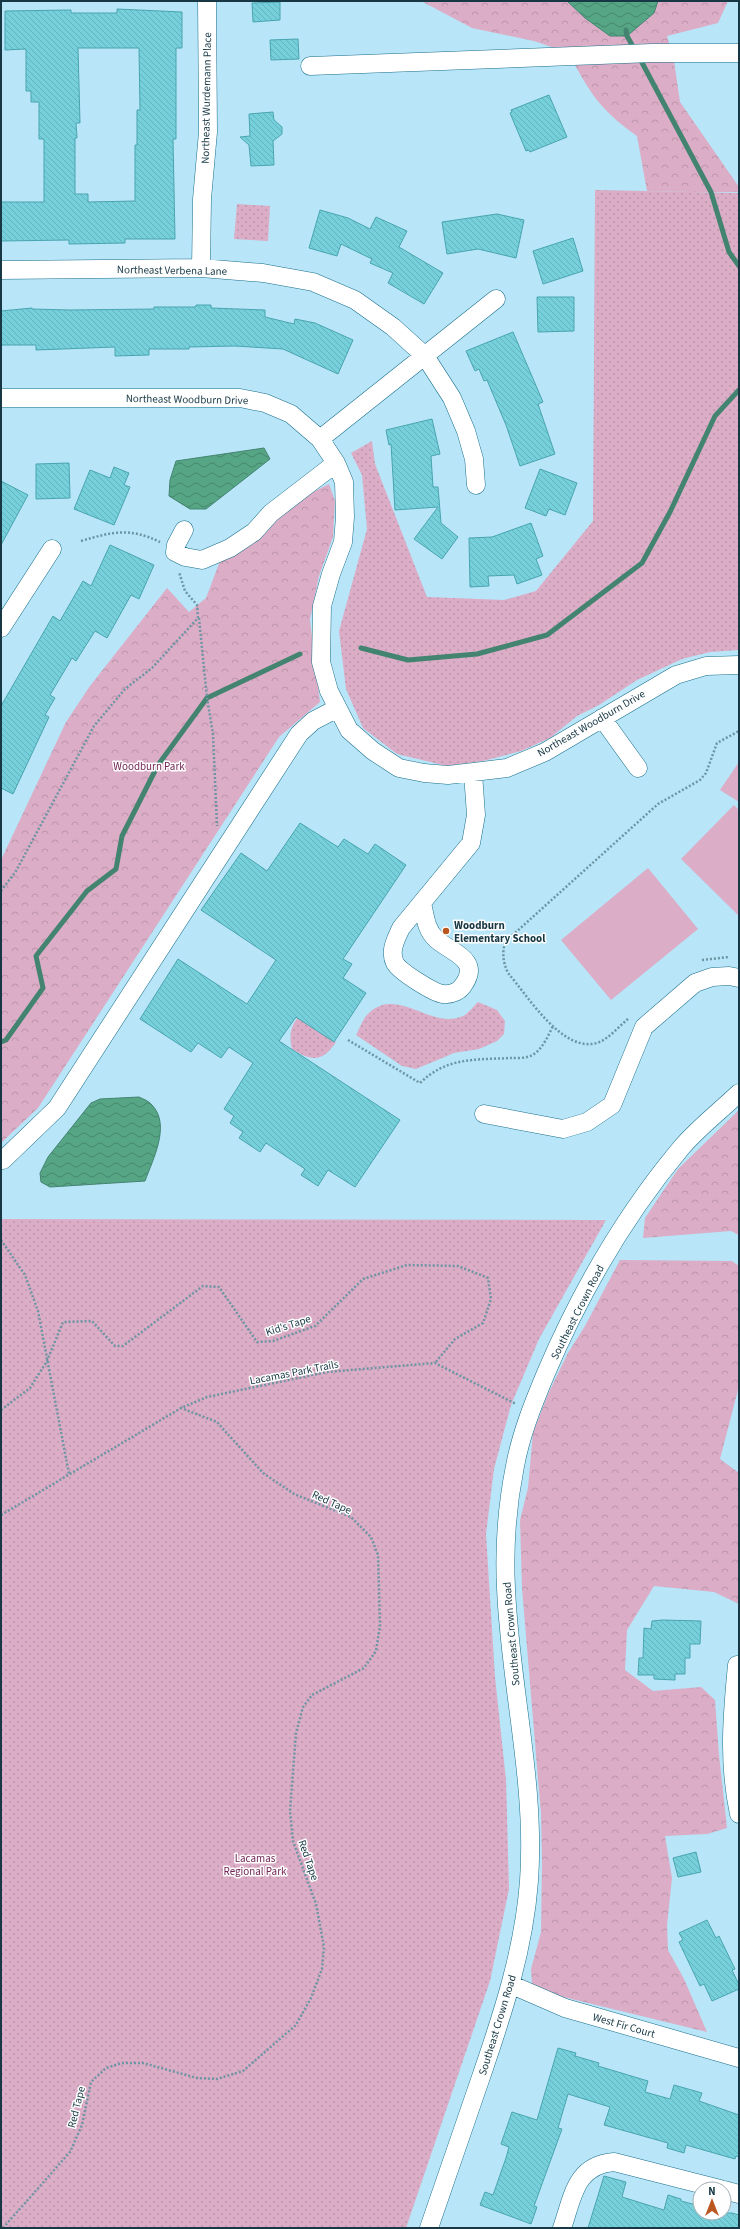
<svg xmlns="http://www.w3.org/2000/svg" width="740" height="2229" viewBox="0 0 740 2229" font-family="'Source Sans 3',sans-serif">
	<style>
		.green { fill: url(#green-dots) }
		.forest { fill: url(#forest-crowns) }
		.pitch { fill: #dcadc6 }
		.water { fill: url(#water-waves); stroke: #438471 }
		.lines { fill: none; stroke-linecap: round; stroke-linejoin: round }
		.stream { stroke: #438471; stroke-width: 5 }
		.building { fill: url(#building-back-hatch); stroke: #48a5af; fill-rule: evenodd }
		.minor-casing { stroke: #196f8b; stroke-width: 19 }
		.path { stroke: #6d95a4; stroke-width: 2.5; stroke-dasharray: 2 2; stroke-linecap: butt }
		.minor { stroke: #fff; stroke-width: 18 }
		.poi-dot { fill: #ba5620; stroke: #fefefe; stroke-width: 1.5 }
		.labels { text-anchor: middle; stroke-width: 3; stroke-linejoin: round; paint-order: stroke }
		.street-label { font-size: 11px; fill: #163743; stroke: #fefefe }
		.park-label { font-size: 11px; fill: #732656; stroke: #fefefe }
		.poi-label { font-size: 11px; font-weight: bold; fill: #163743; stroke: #fefefe; text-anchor: start }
	</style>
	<defs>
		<pattern id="green-dots" width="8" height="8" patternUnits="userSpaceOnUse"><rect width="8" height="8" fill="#dcadc6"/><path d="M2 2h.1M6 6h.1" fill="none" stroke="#bc95ab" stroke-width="1.8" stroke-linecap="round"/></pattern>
		<pattern id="forest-crowns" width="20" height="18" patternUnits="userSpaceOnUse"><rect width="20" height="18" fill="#dcadc6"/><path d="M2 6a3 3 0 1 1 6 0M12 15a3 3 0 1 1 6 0" fill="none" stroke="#bc95ab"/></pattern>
		<pattern id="water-waves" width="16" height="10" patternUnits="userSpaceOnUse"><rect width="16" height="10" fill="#56a585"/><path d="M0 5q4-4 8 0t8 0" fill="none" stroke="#46876e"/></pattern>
		<pattern id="building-back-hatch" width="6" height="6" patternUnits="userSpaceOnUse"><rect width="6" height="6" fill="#76d0db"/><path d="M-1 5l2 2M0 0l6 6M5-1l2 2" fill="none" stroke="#65b3bd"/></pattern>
	</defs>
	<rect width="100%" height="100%" fill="#b8e5f8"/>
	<!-- green -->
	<path class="green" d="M595,190L739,193V650L710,652L682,659L637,680L599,705L577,716L550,738L521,751L483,761L447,766L397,754L363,728L346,689L339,631L367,529L362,475L351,453L372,441L375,464L427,597L504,600L536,591L593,521Z
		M237,204L270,206L268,241L234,239Z
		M478,1002L497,1010L505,1021L504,1034L497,1041L479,1049L454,1053L416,1069L402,1066L356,1035C359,1030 362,1021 366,1016C396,982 432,1033 465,1015C469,1012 474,1006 478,1002Z
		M298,1017L336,1042C322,1063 311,1061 292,1049C289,1036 290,1028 298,1017Z
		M1,1219L606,1220L539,1339L511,1405L494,1469L486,1534L495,1677L506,1780L509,1889L490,1981L406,2228H1Z"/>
	<!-- forest -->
	<path class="forest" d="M421,1H567L585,18L610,36H627L654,13L658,1H728L718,23L667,36L674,61L680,102L739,187V192H692L739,193L595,190L647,191L637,136C601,111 588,91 569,53L534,41L472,28Z
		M329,484L335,501L333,537L319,576L310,620L320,702L279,737L38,1108L1,1143V860L66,722L90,686L167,588L189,612L206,598L220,561L303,497Z
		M739,1110V1235L731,1231L643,1238L645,1218L678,1169Z
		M620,1260L732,1261L739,1266V1386L720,1459L739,1473V1604L714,1592L654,1586L627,1630L625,1670L653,1691L701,1687L715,1700L719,1755L727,1828L707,1834L665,1836L672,1878L667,1925L668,1950L684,1979L707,2032L547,1993L532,1984L531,1969L541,1932L542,1861L541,1814L522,1588L520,1520L528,1488L533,1433L548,1394L568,1353L585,1326Z"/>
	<!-- pitch -->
	<path class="pitch" d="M739,762V802L720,790Z
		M734,805L739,810V916L681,859Z
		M648,868L698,929L611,1000L561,940Z"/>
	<!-- water -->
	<path class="water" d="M567,1H658L654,13L627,36H610L585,18Z
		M264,448L270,459L206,509H190L169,496L170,480L176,461Z
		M139,1097C143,1099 149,1101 152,1105C171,1125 153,1159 145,1181L50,1187L41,1182L40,1173L48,1157L91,1103L100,1099Z"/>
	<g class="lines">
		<!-- stream -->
		<path class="stream" d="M626,30L627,36L635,50
			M639,57L711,192L729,252L739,266
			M361,648L408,660L477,654L547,635L642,563L670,512L715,416L739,390
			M1,1042L6,1040L43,988L36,956L87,891L116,869L122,836L158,765L207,698L300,654"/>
	</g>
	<!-- building -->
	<path class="building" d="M280,2V20L253,22L252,3Z
		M117,9L182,12V48H176V139H173L175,239H125V243L69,244V240L1,241V202H44V139H39V102H31V91H26V49L5,50V11L71,10V13H117ZM78,48H139L140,110H137V145H135V201L88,202V194H75V138H77L76,123H80Z
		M298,39L299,59L271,60L270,40Z
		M549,95L567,137L530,152L529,150L526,151L510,113L512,112L511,110Z
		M273,112L274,120L282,127V134L273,141L274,165L251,166L249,145L240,137L250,136L249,114Z
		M320,210L348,218L370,229L376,217L407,231L399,247L443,273L424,304L388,283L393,273L370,263L372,259L341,244L337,256L309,248Z
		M497,214L524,220L516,258L478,249L447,254L442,222Z
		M573,238L583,271L543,284L533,251Z
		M537,297H574V331L538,332Z
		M196,305H211V308L265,310V317L294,324L295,319L315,323L353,340L338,374L283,349L235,346L189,347V349H149V355L115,356V347L36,350V345H1V311L32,308V309L70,310L154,309V307H196Z
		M513,332L543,402L538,404L555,454L520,466L506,425L487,380L484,381L479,369L475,371L466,351Z
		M432,419L440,454L431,456L433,487H438L441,523L458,537L442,559L414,539L438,507L395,510L391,444L389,445L386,430Z
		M69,463L70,498L36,499V464Z
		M114,467L129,473L124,485L130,487L114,525L74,509L90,470L110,478Z
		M540,469L577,483L565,515L549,509L546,516L525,508Z
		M1,481L28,495L1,545Z
		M531,523L543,556L536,559L542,575L517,584L514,575L488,576L489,586L470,587L469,538L492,537Z
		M110,545L154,565L139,599L131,595L107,638L95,631L76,661L72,658L50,695L55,698L45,715L49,717L13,794L1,788V706L53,616L60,621L83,581L91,586Z
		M300,823L338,847L344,839L368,854L375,844L406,865L343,959L352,964L343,978L366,993L334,1042L296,1017L279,1041L400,1120L355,1187L328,1170L318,1186L301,1175L305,1169L266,1143L260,1152L239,1138L243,1132L230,1123L234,1116L224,1109L253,1063L229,1047L221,1058L198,1043L191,1052L140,1019L178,959L247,1004L276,960L201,910L241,853L267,871Z
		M663,1620L701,1621L700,1644H690V1658H685V1674H675V1680L654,1679V1675H638L639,1658H643L644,1628L651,1629L652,1621Z
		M696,1852L701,1872L678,1877L673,1858Z
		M707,1920L716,1938L719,1936L735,1969L732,1970L739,1985V1989L712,2001L704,1984L700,1986L679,1942L683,1940L679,1933Z
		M558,2048L576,2053L575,2056L599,2063L598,2066L648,2081L645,2092L670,2099L674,2085L702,2093L699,2101L739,2115V2157L736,2156L735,2159L686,2145L684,2153L667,2148L668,2143L604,2125L610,2107L568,2094L558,2128L562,2129L534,2206L537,2207L531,2224L480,2205L485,2192L493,2195L506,2158L509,2147L501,2144L512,2112L537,2120Z
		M604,2176L626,2182L622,2197L664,2210L668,2195L681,2199V2201L700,2206V2213H732L739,2215V2228H588Z"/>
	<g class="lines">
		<defs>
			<path id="minor" d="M310,66L652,53H739
				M201,268L202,199L208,132L207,1
				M1,270L201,268L263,273L313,282L355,300L393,327L425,356L452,398L466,431L474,459L476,485
				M1,398H240L265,403L291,414L320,439L336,463L344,482L345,517L343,542L331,574L322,606L321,662L329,691L349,730L373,751L399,768L424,773L448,775L507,768L545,752L676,675L706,666L739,665
				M320,439L496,299
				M184,530L176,545L175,552L185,557L202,560L230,548L254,532L271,513L336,463
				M1,628L52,549
				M602,718L638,768
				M422,903C425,916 426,930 436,939C450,952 481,959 464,984C460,991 452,995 443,994C434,993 400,972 395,963C389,951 396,939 401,928L471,843L476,815L473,773
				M484,1114L563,1129L587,1122L612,1105L644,1027L695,983L712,977L729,976L739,978
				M3,1160L57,1108L299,734L313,721L336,709
				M737,1665C732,1716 728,1763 739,1814
				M512,1985L565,2008L739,2058
				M724,2190L739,2194
				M429,2228C446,2178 464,2127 481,2077C503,2013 524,1949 529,1881C536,1783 510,1686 506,1588C504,1548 507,1506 515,1466C521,1434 533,1404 546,1373C580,1293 625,1215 681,1148C698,1128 720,1111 739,1093
				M562,2228C573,2197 575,2165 614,2162L720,2189"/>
		</defs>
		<!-- minor casing -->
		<use href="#minor" class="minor-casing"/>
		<!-- path -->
		<path class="path" d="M81,541C112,532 129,527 160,542
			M199,618L207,698L213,734L217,826
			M738,716H739
			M1,891L16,871L94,726L125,689L152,668L198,618L197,605L185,591L179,572
			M702,960L729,957
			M628,1019C618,1027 609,1039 597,1043C562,1053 528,996 508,973C503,962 502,954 505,942L658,804L700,780L706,773L717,743L739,731
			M348,1040L420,1083C447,1057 474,1060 510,1058C517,1058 527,1059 534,1054C543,1048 548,1036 553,1026
			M1,1240L25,1275L38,1311L69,1474
			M1,1410L30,1388L47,1361L63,1322L92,1321L115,1346H123L203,1286L219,1287L257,1342L273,1341L315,1326L363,1279L407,1265L458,1266L488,1278L491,1299L483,1323L455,1339L435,1363
			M1,1515L181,1408L207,1397L327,1372L435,1363L516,1404
			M3,2228L70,2152L82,2125L91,2082L106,2068L122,2063H143L197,2078L217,2079L243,2071L296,2025L311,1998L322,1969L324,1947L316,1904L293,1841L290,1811L296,1733L303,1707L312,1695L364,1668L376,1651L380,1626L378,1555L371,1537L351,1517L294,1494L263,1473L217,1422L181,1408"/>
		<!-- minor -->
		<use href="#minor" class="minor"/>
	</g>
	<!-- markers -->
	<circle class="poi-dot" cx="446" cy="931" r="4"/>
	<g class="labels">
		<!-- street labels -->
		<g class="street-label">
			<text transform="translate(206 98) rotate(-89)" y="4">Northeast Wurdemann Place</text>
			<text transform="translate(172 270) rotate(1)" y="4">Northeast Verbena Lane</text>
			<text transform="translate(187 399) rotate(1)" y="4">Northeast Woodburn Drive</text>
			<text transform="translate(591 723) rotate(-30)" y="4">Northeast Woodburn Drive</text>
			<text transform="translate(577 1312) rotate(-63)" y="4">Southeast Crown Road</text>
			<text transform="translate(288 1325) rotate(-18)" y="4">Kid's Tape</text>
			<text transform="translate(294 1372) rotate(-11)" y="4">Lacamas Park Trails</text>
			<text transform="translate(332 1502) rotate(24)" y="4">Red Tape</text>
			<text transform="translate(511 1634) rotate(-95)" y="4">Southeast Crown Road</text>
			<text transform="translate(309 1860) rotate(71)" y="4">Red Tape</text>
			<text transform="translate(497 2025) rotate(-73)" y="4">Southeast Crown Road</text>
			<text transform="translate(624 2025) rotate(16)" y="4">West Fir Court</text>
			<text transform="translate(76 2107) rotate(-76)" y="4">Red Tape</text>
		</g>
		<!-- park labels -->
		<g class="park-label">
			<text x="149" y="770">Woodburn Park</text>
			<text x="255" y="1862">Lacamas<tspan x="255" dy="13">Regional Park</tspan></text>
		</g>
		<!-- poi labels -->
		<g class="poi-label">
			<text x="454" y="929">Woodburn<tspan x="454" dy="13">Elementary School</tspan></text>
		</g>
	</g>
	<!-- border -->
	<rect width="740" height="2229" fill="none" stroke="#163743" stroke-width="4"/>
	<!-- north arrow -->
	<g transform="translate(712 2201)"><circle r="19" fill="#fefefe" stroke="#a1aeb3"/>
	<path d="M0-3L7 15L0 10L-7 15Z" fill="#ba5620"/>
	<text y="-6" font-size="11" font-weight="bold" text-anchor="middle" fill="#163743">N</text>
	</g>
</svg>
